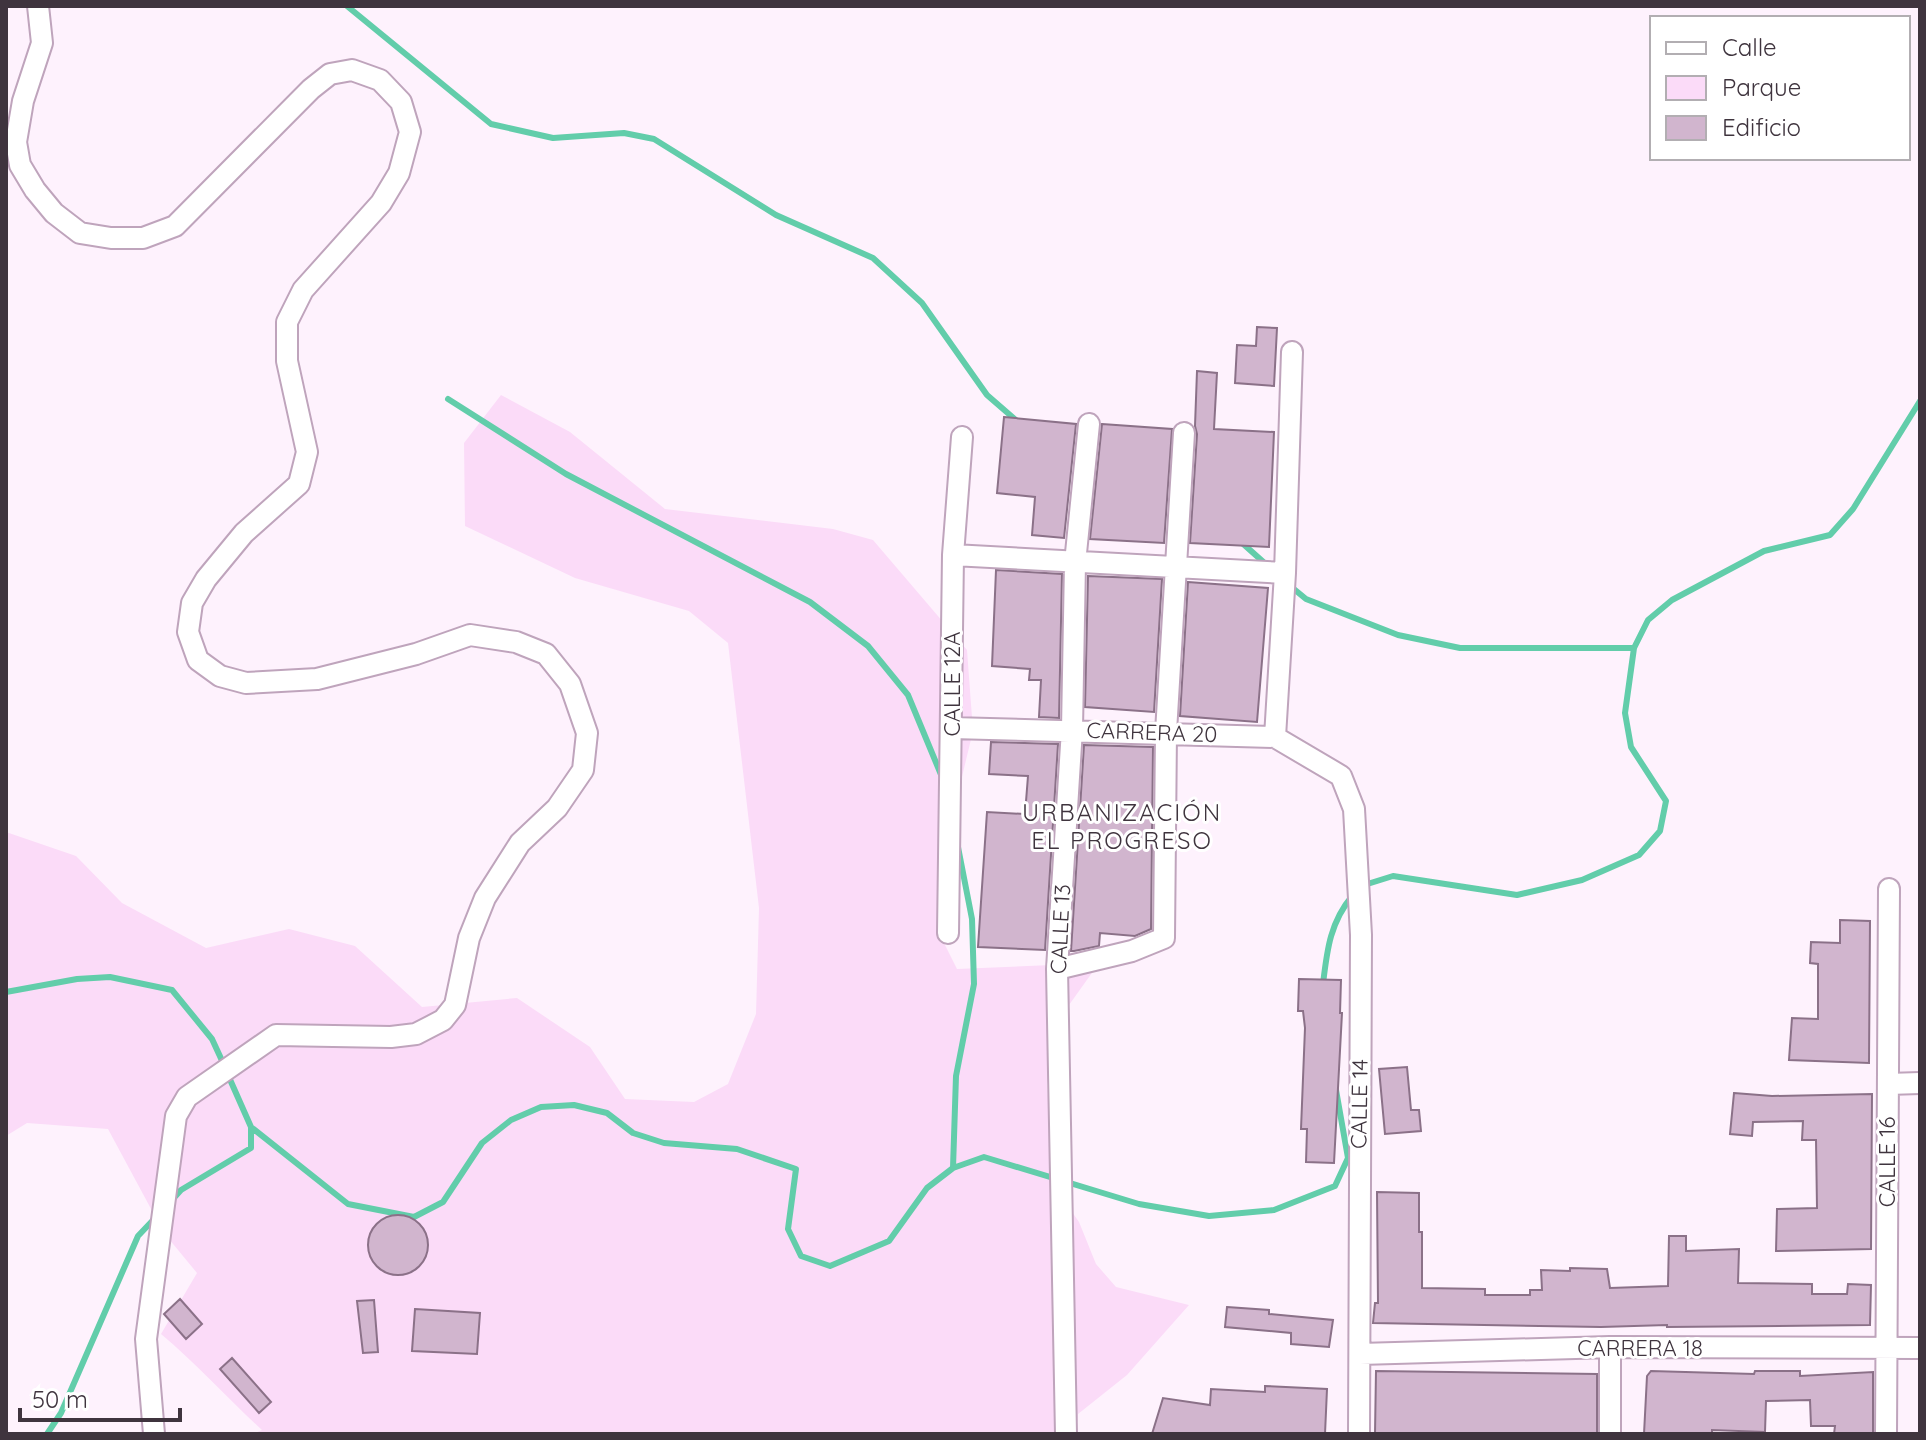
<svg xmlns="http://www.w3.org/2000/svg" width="1926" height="1440" viewBox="0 0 1926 1440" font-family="Quicksand,sans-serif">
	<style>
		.green { fill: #fbdbf8 }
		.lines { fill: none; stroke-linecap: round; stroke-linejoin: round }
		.stream { stroke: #62cdaa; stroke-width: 6 }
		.building { fill: #d1b5ce; stroke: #8b7188; stroke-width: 2 }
		.street-casing { stroke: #bfa4bc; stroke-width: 24 }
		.street { stroke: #fff; stroke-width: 20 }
		.labels { text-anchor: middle; stroke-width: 6; stroke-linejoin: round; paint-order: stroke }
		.street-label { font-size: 22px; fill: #3f343e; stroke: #fff }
		.neighbourhood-label { font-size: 24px; letter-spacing: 2px; fill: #3f343e; stroke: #fff }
	</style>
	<rect width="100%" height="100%" fill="#fef2fd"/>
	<!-- green -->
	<path class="green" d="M501,395L570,432L665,509L833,529L873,540L967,650L973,731L947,839L940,935L957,969L1099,963L1064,1012L1047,1084L1052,1150L1065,1202L1079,1222L1096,1264L1116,1287L1189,1305L1127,1375L1078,1414L1076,1434H253L262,1430C228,1399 197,1364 161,1334L197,1273L164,1233L108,1129L27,1123L6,1136V832L76,856L122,903L206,948L289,929L355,946L422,1007L517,998L590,1047L625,1099L694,1102L728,1084L756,1014L759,908L728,643L689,611L575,578L465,526L464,443Z"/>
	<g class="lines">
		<!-- stream -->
		<path class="stream" d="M347,6L491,124L553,138L624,133L654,139L776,215L873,258L922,303L987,395L1017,421
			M448,399L566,474L810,602L868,646L908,695L942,777
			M1241,542L1269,567
			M1289,585L1306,599L1398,635L1460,648H1634
			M1361,886L1393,876L1517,895L1582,880L1639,855L1660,831L1666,801L1631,747L1625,713L1634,648L1648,620L1672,600L1764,551L1830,535L1853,509L1920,401
			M1323,984C1327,950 1330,922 1353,895
			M6,992L77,979L110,977L172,990L212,1039L224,1065
			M228,1075L251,1127L348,1204L414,1217L443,1202L482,1143L511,1120L541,1107L574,1105L607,1113L633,1133L664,1143L737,1149L796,1169L788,1229L801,1256L830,1266L889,1241L927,1188L953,1168L984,1157L1139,1204L1209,1216L1274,1210L1335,1186L1348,1158L1336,1090
			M953,1168L956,1076L974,984L972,919L958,847
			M172,1200L181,1190L251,1148V1127
			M47,1434L61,1413L138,1236L156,1217"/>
	</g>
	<!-- building -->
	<path class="building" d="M1257,327L1277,328L1274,386L1235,383L1237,345L1256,346Z
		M1197,371L1217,373L1214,429L1274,432L1269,547L1190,543L1197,434L1195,426Z
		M1004,417L1076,424L1064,538L1032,535L1035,497L997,493Z
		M1102,424L1172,429L1164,543L1090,539Z
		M996,570L1062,574L1059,718L1039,717L1041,680H1029L1030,669L992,666Z
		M1088,576L1162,579L1154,712L1085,707Z
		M1188,582L1268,588L1257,722L1180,716Z
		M991,742L1058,744L1045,950L978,947L987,812L1025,814L1028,776L989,774Z
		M1084,745L1153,747L1151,929L1135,936L1100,933L1099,946L1074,951H1071Z
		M1840,920L1870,921L1869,1063L1789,1060L1792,1018L1818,1019V964L1810,963L1811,942L1840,943Z
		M1299,979L1341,980L1340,1013H1342L1334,1163L1306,1162L1307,1129H1301L1305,1028L1303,1011H1298Z
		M1407,1067L1411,1110H1419L1421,1131L1385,1134L1379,1069Z
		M1734,1093L1772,1096L1872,1094L1871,1249L1776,1251L1777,1209L1817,1208L1816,1140H1802L1803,1121L1753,1122L1752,1136L1730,1134Z
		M1377,1192L1419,1193V1232H1422V1288L1485,1289V1295H1530V1290H1542L1541,1270L1570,1271V1268L1607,1269L1610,1288L1668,1286L1669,1236H1686V1251L1739,1249L1738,1283L1812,1284V1294H1847L1848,1284L1871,1285L1870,1325L1667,1327V1325L1601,1327L1373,1323L1375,1303H1378Z
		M368 1245a30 30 0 1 1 60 0a30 30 0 1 1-60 0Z
		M180,1299L202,1324L186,1339L164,1314Z
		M374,1300L378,1352L363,1353L357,1301Z
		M1227,1307L1269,1310V1314L1333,1320L1329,1347L1291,1344V1333L1225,1327Z
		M415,1309L480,1313L477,1354L412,1351Z
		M232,1358L271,1402L259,1413L220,1369Z
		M1376,1371L1597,1374V1434H1375Z
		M1651,1371L1754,1374L1755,1371H1800V1376L1873,1372V1434H1834L1835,1426H1811L1810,1400L1766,1401L1765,1432L1712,1430V1434H1644L1647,1376Z
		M1265,1386L1327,1389L1325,1434H1152L1163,1398L1210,1405L1211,1389L1265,1392Z"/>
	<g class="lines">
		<defs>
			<path id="street" d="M38,6L42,43L23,101L16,142L20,165L35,190L54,213L80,233L111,238H143L175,226L311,89L330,74L352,70L380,80L401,102L410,132L399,173L381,203L303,290L287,322V361L307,452L299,484L244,533L206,579L192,603L188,632L198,660L220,676L246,683L317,679L416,654L470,635L516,642L546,654L570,684L587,733L583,770L557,808L520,843L485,898L469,938L455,1005L443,1020L416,1034L391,1037L276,1035L187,1097L176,1116L146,1339L154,1434
				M953,555L1285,573
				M952,728L1275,737L1341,776L1354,809L1361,935L1359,1434
				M1275,737L1285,573L1292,352
				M948,933L953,555L962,437
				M1057,969L1132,951L1164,938L1166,732L1184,433
				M1888,1084L1920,1083
				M1360,1354L1610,1347L1920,1348
				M1066,1434L1057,969L1072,729L1075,563L1089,424
				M1610,1434V1347
				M1886,1434L1889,889"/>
		</defs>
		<!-- street casing -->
		<use href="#street" class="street-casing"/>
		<!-- street -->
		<use href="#street" class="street"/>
	</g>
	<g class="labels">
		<!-- street labels -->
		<g class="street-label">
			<text transform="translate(952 684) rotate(-90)" y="8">CALLE 12A</text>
			<text transform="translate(1152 732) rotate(2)" y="8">CARRERA 20</text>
			<text transform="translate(1060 929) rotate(-87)" y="8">CALLE 13</text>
			<text transform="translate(1359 1104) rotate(-89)" y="8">CALLE 14</text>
			<text transform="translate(1887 1162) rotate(-90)" y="8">CALLE 16</text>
			<text x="1640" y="1356">CARRERA 18</text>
		</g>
		<!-- neighbourhood labels -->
		<g class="neighbourhood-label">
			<text x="1122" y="821">URBANIZACIÓN<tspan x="1122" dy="28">EL PROGRESO</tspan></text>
		</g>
	</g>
	<!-- border -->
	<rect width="1926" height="1440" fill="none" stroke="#3f343e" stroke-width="16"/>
	<!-- legend -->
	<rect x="1650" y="16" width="260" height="144" fill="#ffffff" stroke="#b2aeb2" stroke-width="2"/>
	<rect x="1666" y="42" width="40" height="12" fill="#ffffff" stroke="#b2aeb2" stroke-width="2"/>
	<text x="1722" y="56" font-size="24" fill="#3f343e">Calle</text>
	<rect x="1666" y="76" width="40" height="24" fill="#fbdbf8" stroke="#b2aeb2" stroke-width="2"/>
	<text x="1722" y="96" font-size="24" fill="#3f343e">Parque</text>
	<rect x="1666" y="116" width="40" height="24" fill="#d1b5ce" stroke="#b2aeb2" stroke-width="2"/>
	<text x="1722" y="136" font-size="24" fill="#3f343e">Edificio</text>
	<!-- scale -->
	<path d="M20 1408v12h160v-12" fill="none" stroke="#3f343e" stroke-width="4"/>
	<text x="32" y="1408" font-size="24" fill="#3f343e" stroke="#ffffff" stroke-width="6" paint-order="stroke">50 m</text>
</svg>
